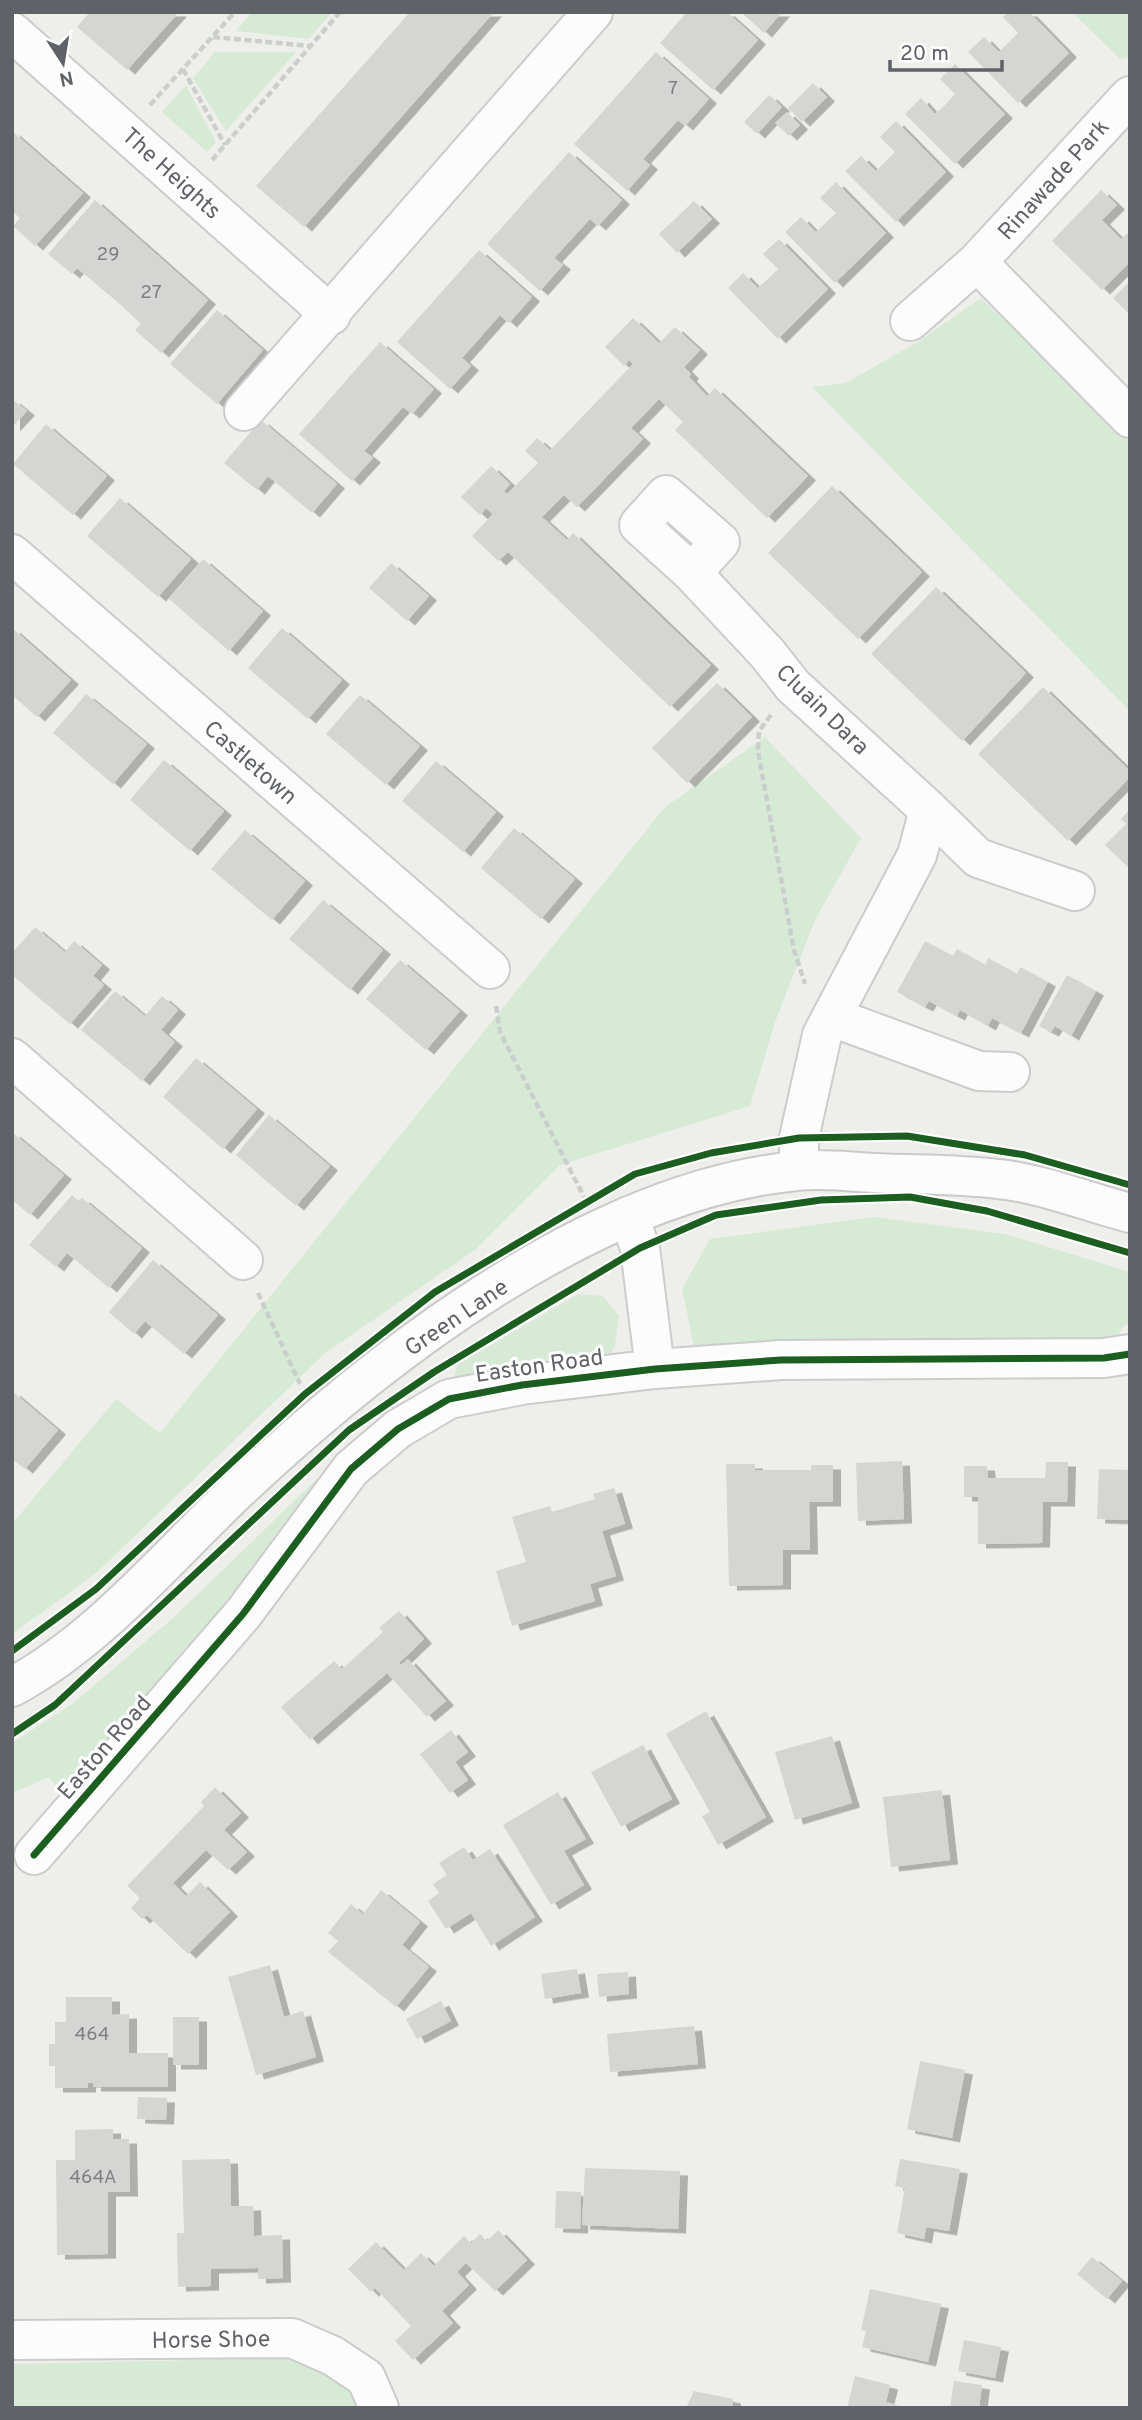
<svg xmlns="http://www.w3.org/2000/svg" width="1142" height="2420" viewBox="0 0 1142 2420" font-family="Overpass,sans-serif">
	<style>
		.green { fill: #d7ead6 }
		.building { fill: #d5d5d3; filter: url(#shadow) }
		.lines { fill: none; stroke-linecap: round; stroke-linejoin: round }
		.street-casing { stroke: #cbcccb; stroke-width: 42 }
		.secondary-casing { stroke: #cacaca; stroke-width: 42 }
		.path { stroke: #cacfcd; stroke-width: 4.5; stroke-dasharray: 7 3.5; stroke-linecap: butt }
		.street { stroke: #fcfcfc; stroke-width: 38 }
		.secondary { stroke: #fcfcfc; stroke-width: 38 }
		.cycleway-casing { stroke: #fff; stroke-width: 11 }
		.cycleway { stroke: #1b5e20; stroke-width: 7 }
		.labels { text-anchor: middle; stroke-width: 6; stroke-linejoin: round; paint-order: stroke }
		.number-label { font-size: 19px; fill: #7e8083 }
		.street-label { font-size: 23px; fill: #5f6267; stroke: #fff }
	</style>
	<defs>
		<filter id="shadow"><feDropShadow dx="8" dy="4.5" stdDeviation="0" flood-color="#0004"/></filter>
	</defs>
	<rect width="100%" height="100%" fill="#eeeeea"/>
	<!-- green -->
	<path class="green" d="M252,12H332L309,39L236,31Z
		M1072,12H1130V57L1120,59Z
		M215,52H296L226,131L193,78Z
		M186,85L216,142L207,152L162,112Z
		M981,298L1130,440V711L812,387L846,383L919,341Z
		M765,737L861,838L815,920L775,1022L750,1106L560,1165L476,1249L324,1354L95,1574L12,1634V1524L116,1399L160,1433L665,807Z
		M874,1217L1005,1234L1130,1272V1324L1125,1325L1114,1341L695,1351L682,1289L710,1239Z
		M578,1294L603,1296L619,1316L615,1345L607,1361L453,1384L457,1365Z
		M316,1480L328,1482L80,1793L60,1791L49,1777L12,1793V1743L72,1704L173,1618Z
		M290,2358L325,2369L369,2408H12V2364Z"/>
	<!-- building -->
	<path class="building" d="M90,12H179L127,70L77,27Z
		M410,12H494L304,227L256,186Z
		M687,12H727L758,40L713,90L660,43Z
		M741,12H782L764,33Z
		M1008,12H1029L1069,53L1018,103L968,52L984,37L999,52L1018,33L1003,17Z
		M656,52L709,99L685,126L678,120L643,159L650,165L627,191L574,144Z
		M955,64L1005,114L955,164L905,114L921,98L935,114L946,104L955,94L940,79Z
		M813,83L827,97L802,122L788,108Z
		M769,95L782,107L757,134L744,122Z
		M787,112L800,125L789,136L775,123Z
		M896,121L946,172L896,222L845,171L861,156L876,171L895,152L880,137Z
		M12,131L83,193L35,246L13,226L20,218L12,211Z
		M569,152L622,200L598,226L590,219L554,258L563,265L540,291L487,244Z
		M836,182L886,233L835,283L785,232L801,217L816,232L836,213L820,198Z
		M1101,190L1117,205L1102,220L1121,239L1130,231V262L1102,290L1052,241Z
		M95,200L208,300L161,353L135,330L141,324L121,305L77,268L72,274L48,254Z
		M694,201L712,219L677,253L659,234Z
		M779,239L828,289L778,339L728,288L743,273L758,288L769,278L778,269L763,254Z
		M479,250L532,297L509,323L500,315L462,358L471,366L450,389L397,342Z
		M1130,281V315L1113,298Z
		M217,310L263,350L217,404L170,364Z
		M633,318L659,343L675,327L700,350L684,367L691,374L689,377L707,396L715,388L808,476L767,518L675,430L683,422L659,399L631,428L643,439L577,507L564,495L542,517L567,540L573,533L711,665L670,707L508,552L498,561L472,536L493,514L486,508L480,515L461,497L491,466L510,484L504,491L507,494L538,463L525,451L537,438L550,450L556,444L633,364L629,360L624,366L605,347Z
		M380,342L434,389L412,414L403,407L364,451L373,458L352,481L299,434Z
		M12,399L27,411L12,427Z
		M261,420L337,484L312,513L268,476L257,490L224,463Z
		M46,424L107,476L73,515L13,464Z
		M832,486L922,572L858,639L768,553Z
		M120,498L191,559L158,597L87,536Z
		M203,559L263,611L229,651L169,599Z
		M391,563L429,596L407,621L369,588Z
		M936,587L1026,673L962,741L871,654Z
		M12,628L71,680L37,717L12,695Z
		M282,628L342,680L308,719L248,668Z
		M717,683L752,717L687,783L652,748Z
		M1043,687L1130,771V777L1068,841L978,754Z
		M86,694L147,744L113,784L53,733Z
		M360,695L420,746L386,785L326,734Z
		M164,760L224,811L190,851L130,800Z
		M436,761L496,812L463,852L402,801Z
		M1130,809V869L1105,845L1126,824L1121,819Z
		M514,828L575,879L541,919L481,868Z
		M245,830L305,881L272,920L211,869Z
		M323,900L383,950L350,990L289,939Z
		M35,927L65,952L74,941L102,965L93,976L104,985L70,1024L12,975V953Z
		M925,941L953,956L957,949L985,965L988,958L1017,974L1020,967L1048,982L1021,1033L992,1018L988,1026L960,1010L957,1016L929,1001L925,1007L897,992Z
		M400,960L460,1011L426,1050L366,999Z
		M1067,975L1096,991L1071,1036L1055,1026L1051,1032L1039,1026Z
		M115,991L145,1016L162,996L178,1010L161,1030L175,1042L142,1081L81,1030Z
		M196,1058L257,1109L223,1149L163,1097Z
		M269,1115L330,1166L296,1206L236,1155Z
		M12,1132L64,1175L30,1215L12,1200Z
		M72,1195L79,1201L82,1198L142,1248L109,1288L67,1253L56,1267L29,1245Z
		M153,1260L218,1315L184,1354L145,1321L134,1334L109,1312Z
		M12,1391L58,1430L25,1469L12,1459Z
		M902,1461L904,1519L858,1521L856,1463Z
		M1046,1462H1068L1067,1502H1043L1042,1543L978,1544V1497H964V1466H987L988,1478H1045Z
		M726,1464H755V1470H811V1465H833V1502H809L810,1550H783V1585L729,1586Z
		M1099,1469L1130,1470V1520L1097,1519Z
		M614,1488L625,1524L602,1531L616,1576L590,1584L595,1601L512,1626L496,1571L526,1562L512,1517L550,1506L552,1512L595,1499L593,1494Z
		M399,1611L424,1639L399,1663L401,1665L408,1659L446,1701L427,1717L387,1673L310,1740L281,1707L334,1661L342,1669L383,1632L379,1628Z
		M706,1711L766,1817L718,1845L702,1816L710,1812L666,1734Z
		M451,1730L468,1752L455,1762L468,1780L450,1793L420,1754Z
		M832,1736L852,1803L795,1820L775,1752Z
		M643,1745L672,1799L621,1827L591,1772Z
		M215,1787L241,1813L224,1830L247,1852L228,1870L206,1850L173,1883L186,1896L200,1882L230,1912L188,1954L147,1915L142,1919L131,1908L140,1898L127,1886L204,1806L201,1802Z
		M942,1790L950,1860L891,1867L883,1797Z
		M558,1792L586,1839L564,1851L584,1885L551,1905L503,1825Z
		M464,1847L473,1860L490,1849L535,1917L491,1946L471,1913L446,1929L428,1901L439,1893L433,1884L447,1875L439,1863Z
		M381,1890L420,1922L402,1945L429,1967L396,2007L328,1952L338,1941L328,1933L351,1904L363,1914Z
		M270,1965L284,2017L303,2011L316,2057L256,2075L228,1977Z
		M577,1969L581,1993L545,1999L541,1974Z
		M628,1972L629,1994L599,1997L597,1974Z
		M66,1997H112V2015L129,2014V2053H168V2087H93V2083H88V2088H55V2066H49V2044H55V2022H66Z
		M441,2001L451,2021L417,2039L406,2019Z
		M173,2017H199V2065H173Z
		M694,2026L698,2064L610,2072L607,2034Z
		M920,2061L965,2070L952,2138L907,2129Z
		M138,2097L167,2098L166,2120L137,2119Z
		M113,2129V2139H129L130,2192H108V2254L57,2255L56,2160H75V2130Z
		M230,2159L231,2206H253L254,2236L282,2235L283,2278L258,2279V2268L211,2269V2286L178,2287L177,2233H184L182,2160Z
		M900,2159L960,2169L949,2231L926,2227L924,2239L897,2233L905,2188L895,2186Z
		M585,2168L680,2171L678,2229L582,2225Z
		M556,2191L581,2192L580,2229L555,2228Z
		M498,2230L527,2260L495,2291L466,2263L457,2272L469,2285L442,2311L453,2323L413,2360L395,2341L411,2326L375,2288L371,2292L348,2269L376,2242L404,2270L421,2253L434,2266L464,2236L471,2243L480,2234L487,2241Z
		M1092,2257L1122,2281L1107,2299L1077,2274Z
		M870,2289L941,2304L928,2362L862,2347L866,2331L861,2330Z
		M964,2340L1001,2347L995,2378L958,2371Z
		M855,2376L890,2385L886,2402L906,2408H847Z
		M954,2381L982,2385L979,2408H950Z
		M694,2391L733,2399L732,2408H686Z"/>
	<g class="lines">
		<defs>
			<path id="street" d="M12,32L331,315
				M977,262L1130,418
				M910,321L977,262L1130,96
				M244,411L593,12
				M12,554L490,969
				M692,573L720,542L666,495L639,525L692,573L767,653L793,686L929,810
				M832,1017L979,1071L1010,1072
				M12,1058L243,1260
				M799,1170V1138L822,1035L917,855L929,810L978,858L1075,891
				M629,1216L640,1248L655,1369
				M34,1855L243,1614L351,1469L398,1429L449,1399L522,1385L655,1369L781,1360L1104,1358L1130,1354
				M12,2340L292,2338L333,2356L366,2378L379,2408"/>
			<path id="secondary" d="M12,1687C98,1641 167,1557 237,1491C380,1356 594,1190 797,1171C822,1168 849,1172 875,1173C915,1175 957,1174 998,1179C1040,1183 1088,1202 1130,1213"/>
		</defs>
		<!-- street casing -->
		<use href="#street" class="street-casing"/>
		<!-- secondary casing -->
		<use href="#secondary" class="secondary-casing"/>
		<!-- path -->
		<path class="path" d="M213,37L310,46
			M183,69L225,145
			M150,105L235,12
			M212,160L340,12
			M771,715L759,731L758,751L794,950L805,984
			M496,1006L500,1032L584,1197
			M258,1293L300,1384"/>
		<!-- street -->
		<use href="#street" class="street"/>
		<!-- secondary -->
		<use href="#secondary" class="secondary"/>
		<defs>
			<path id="cycleway" d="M12,1651L96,1589L305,1394L435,1292L635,1174L711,1153L799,1138L907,1136L1025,1155L1130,1185
				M12,1734L55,1705L349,1430L434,1372L640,1248L716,1215L821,1200L910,1197L987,1211L1130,1253
				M34,1855L243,1614L351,1469L398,1429L449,1399L522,1385L655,1369L781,1360L1104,1358L1130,1354"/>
		</defs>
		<!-- cycleway casing -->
		<use href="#cycleway" class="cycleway-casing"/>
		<!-- cycleway -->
		<use href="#cycleway" class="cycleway"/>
	</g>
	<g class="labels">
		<!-- number labels -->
		<g class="number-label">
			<text x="673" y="94">7</text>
			<text x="108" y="260">29</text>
			<text x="151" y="298">27</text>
			<text x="92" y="2040">464</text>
			<text x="93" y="2183">464A</text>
		</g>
		<!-- street labels -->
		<g class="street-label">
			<text transform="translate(172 173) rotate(42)" y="8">The Heights</text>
			<text transform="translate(1053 179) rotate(-48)" y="8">Rinawade Park</text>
			<text transform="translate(823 709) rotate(44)" y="8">Cluain Dara</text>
			<text transform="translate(251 762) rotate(41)" y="8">Castletown</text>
			<text transform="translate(456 1317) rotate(-34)" y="8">Green Lane</text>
			<text transform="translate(539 1365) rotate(-8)" y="8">Easton Road</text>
			<text transform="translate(104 1747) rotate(-49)" y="8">Easton Road</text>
			<text transform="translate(211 2339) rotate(-1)" y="8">Horse Shoe</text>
		</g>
	</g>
	<!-- border -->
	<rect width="1142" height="2420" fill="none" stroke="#5f6267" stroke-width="28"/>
	<!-- north arrow -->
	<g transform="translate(63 63) rotate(168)" stroke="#ffffff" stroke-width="5" paint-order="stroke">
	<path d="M0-5L12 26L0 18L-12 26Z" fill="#5f6267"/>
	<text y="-10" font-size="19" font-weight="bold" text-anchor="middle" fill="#5f6267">N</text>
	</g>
	<!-- scale -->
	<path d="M890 60v10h112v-10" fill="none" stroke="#5f6267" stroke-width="3.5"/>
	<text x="900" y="60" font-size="21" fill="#5f6267" stroke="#ffffff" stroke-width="5" paint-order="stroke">20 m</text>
</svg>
